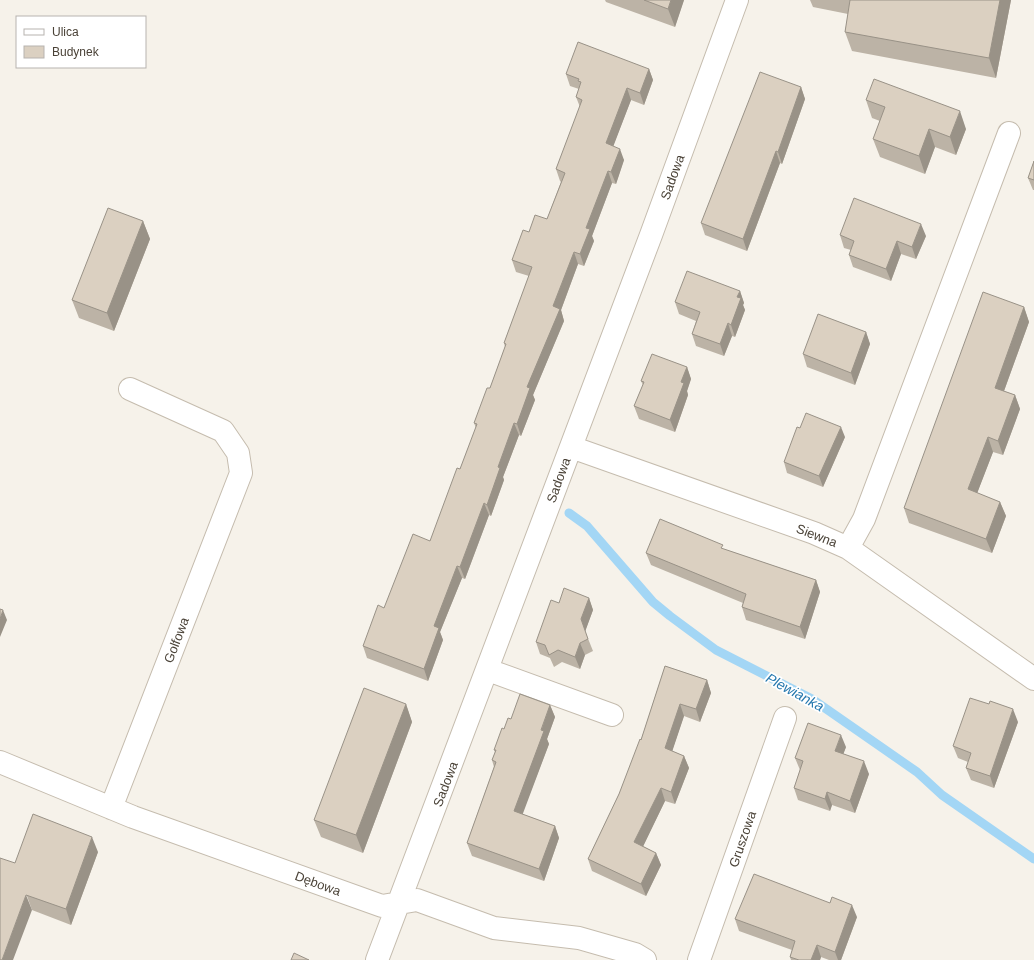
<svg xmlns="http://www.w3.org/2000/svg" width="1034" height="960" viewBox="0 0 1034 960" font-family="Arial,sans-serif">
	<style>
		.lines { fill: none; stroke-linecap: round; stroke-linejoin: round }
		.stream { stroke: #a3d6f5; stroke-width: 9 }
		.minor-casing { stroke: #c5bcae; stroke-width: 24 }
		.minor { stroke: #fff; stroke-width: 22 }
		.wall { fill: #bcb3a6 }
		.shaded-wall { fill: #999287 }
		.building { fill: #dbd0c1; stroke: #999287 }
		.labels { text-anchor: middle; stroke-width: 3.5; stroke-linejoin: round; paint-order: stroke }
		.street-label { font-size: 13px; fill: #4a4237; stroke: #fff }
		.water-label { font-size: 14px; font-style: italic; fill: #2678ae; stroke: #fff }
	</style>
	<rect width="100%" height="100%" fill="#f6f2ea"/>
	<g class="lines">
		<!-- stream -->
		<path class="stream" d="M569,513L587,526L653,602L670,616L716,650L812,699L917,772L942,795L1034,859"/>
		<defs>
			<path id="minor" d="M571,447L814,533L848,548L1034,679
				M848,548L864,519L1009,133
				M488,670L612,715
				M0,762L133,817L382,906L417,900L494,928L579,938L635,954L645,960
				M111,808L241,473L238,453L223,431L130,389
				M377,960L651,235L737,0
				M699,960L785,718"/>
		</defs>
		<!-- minor casing -->
		<use href="#minor" class="minor-casing"/>
		<!-- minor -->
		<use href="#minor" class="minor"/>
	</g>
	<!-- wall -->
	<path class="wall" d="M605,0H684L675,27L606,2Z
		M810,0H1011L996,78L852,51L845,32L848,14L813,7Z
		M649,69L653,80L644,105L631,100L613,146L624,160L616,184L612,183L592,236L594,241L584,266L578,264L561,310L564,321L533,395L535,400L521,436L519,435L503,477L504,480L491,516L489,515L465,579L462,578L440,632L443,640L428,681L367,658L363,646L384,608L430,541L460,469L476,428L474,423L490,388L505,347L504,343L529,276L516,272L512,260L529,232L547,219L561,182L560,181L556,169L580,107L576,97L579,89L570,86L566,74Z
		M801,87L805,99L782,164L780,163L747,251L705,235L701,223Z
		M866,100L966,129L956,155L935,147L925,174L880,157L873,139L880,121L872,118Z
		M1034,161V190H1033L1028,178Z
		M143,221L150,239L114,331L79,318L72,300Z
		M840,235L926,236L916,259L901,254L891,281L853,267L849,255L851,250L844,248Z
		M740,291L744,303L743,305L745,310L735,337L732,336L724,356L696,346L692,334L696,321L679,314L675,302Z
		M1024,307L1029,322L1004,391L1015,395L1020,409L1003,455L993,452L977,493L1000,502L1006,516L992,553L909,523L904,508Z
		M866,332L870,344L855,385L807,367L803,354Z
		M687,367L691,379L687,391L688,395L675,432L639,419L634,406L643,385L641,381Z
		M800,428L845,437L823,487L787,473L784,462Z
		M724,549L816,580L820,592L805,639L746,620L742,607L743,603L651,565L646,553Z
		M589,598L593,610L585,631L593,651L585,655L580,669L562,662L554,667L550,658L540,654L536,642L559,603Z
		M665,666L707,680L711,693L700,722L684,716L672,751L684,756L689,768L675,804L665,801L643,846L656,853L661,865L646,896L592,871L588,859L619,794L641,740Z
		M406,704L412,722L363,853L321,837L314,820Z
		M550,705L555,717L547,739L549,744L522,814L555,826L559,838L544,881L472,856L467,843L494,767L492,760L495,752L494,750L504,729L511,719Z
		M1018,722L994,788L971,780L966,768L968,762L958,758L953,746Z
		M846,747L843,754L869,774L855,813L832,805L830,811L798,800L794,788L800,770L795,758Z
		M98,852L71,925L32,910L15,863Z
		M857,917L841,960H829L821,957L820,960H791L790,957L792,950L739,931L735,919Z"/>
	<!-- shaded-wall -->
	<path class="shaded-wall" d="M671,0H684L675,27L668,9Z
		M1000,0H1011L996,78L989,58Z
		M649,69L653,80L644,105L640,93Z
		M801,87L805,99L782,164L778,152Z
		M627,88L631,100L610,155L606,143Z
		M960,111L966,129L956,155L950,137Z
		M929,129L935,147L925,174L919,156Z
		M620,149L624,160L616,184L611,172Z
		M776,151L780,163L747,251L743,239Z
		M608,171L612,183L592,236L594,241L584,266L580,254L586,228Z
		M143,221L150,239L114,331L107,313Z
		M921,224L926,236L916,259L912,247Z
		M897,241L901,254L891,281L886,269Z
		M574,252L578,264L561,310L564,321L533,395L535,400L521,436L517,424L527,387L553,306Z
		M740,291L744,303L743,305L745,310L735,337L731,325L737,297Z
		M1024,307L1029,322L1000,402L995,388Z
		M728,323L732,336L724,356L720,344Z
		M866,332L870,344L855,385L851,373Z
		M687,367L691,379L687,391L688,395L675,432L670,420L681,382Z
		M1015,395L1020,409L1003,455L998,441Z
		M514,423L519,435L503,477L504,480L491,516L487,505L498,467Z
		M841,427L845,437L823,487L819,476Z
		M988,437L993,452L973,504L968,489Z
		M1000,502L1006,516L992,553L986,539Z
		M484,503L489,515L465,579L460,567Z
		M457,566L462,578L440,632L443,640L428,681L424,669L434,626Z
		M816,580L820,592L805,639L800,627Z
		M589,598L593,610L585,632L581,619Z
		M3,610L7,620L0,637V619Z
		M580,643L585,655L580,669L575,657Z
		M707,680L711,693L700,722L696,709Z
		M406,704L412,722L363,853L356,835Z
		M680,704L684,716L669,761L665,748Z
		M550,705L555,717L547,739L549,744L519,824L514,811Z
		M1013,709L1018,722L994,788L990,776Z
		M841,735L846,747L840,763L835,751Z
		M684,756L689,768L675,804L671,792Z
		M864,761L869,774L855,813L850,801Z
		M661,788L665,801L639,855L634,842Z
		M827,792L832,805L830,811L825,799Z
		M555,826L559,838L544,881L539,869Z
		M92,837L98,852L71,925L66,909Z
		M656,853L661,865L646,896L641,884Z
		M26,895L32,910L13,960H2Z
		M852,905L857,917L841,960H838L835,952Z
		M817,945L821,957L820,960H811Z"/>
	<!-- building -->
	<path class="building" d="M644,0H671L668,9Z
		M850,0H1000L989,58L845,32Z
		M578,42L649,69L640,93L627,88L606,143L620,149L611,172L608,171L586,228L590,229L580,254L574,252L553,306L560,309L527,387L530,388L517,424L514,423L498,467L500,468L487,505L484,503L460,567L457,566L434,626L439,628L424,669L363,646L378,605L384,608L413,534L430,541L457,468L460,469L477,424L474,423L487,388H490L506,344L504,343L532,267L512,260L523,230L529,232L535,215L547,219L565,173L556,169L582,100L576,97L581,82L578,81L579,79L566,74Z
		M760,72L801,87L778,152L776,151L743,239L701,223Z
		M874,79L960,111L950,137L929,129L919,156L873,139L885,107L866,100Z
		M1034,161V180L1028,178Z
		M854,198L921,224L912,247L897,241L886,269L849,255L854,241L840,235Z
		M108,208L143,221L107,313L72,300Z
		M687,271L740,291L737,297L741,298L731,325L728,323L720,344L692,334L700,312L675,302Z
		M983,292L1024,307L995,388L1015,395L998,441L988,437L968,489L1000,502L986,539L904,508Z
		M818,314L866,332L851,373L803,354Z
		M652,354L687,367L681,382L684,383L670,420L634,406L644,382L641,381Z
		M806,413L841,427L819,476L784,462L797,427L800,428Z
		M660,519L723,545L721,548L816,580L800,627L742,607L746,594L646,553Z
		M564,588L589,598L581,619L588,639L580,643L575,657L558,650L549,655L545,645L536,642L551,600L559,603Z
		M0,609L3,610L0,619Z
		M665,666L707,680L696,709L680,704L665,748L684,756L671,792L661,788L634,842L656,853L641,884L588,859L619,794L640,739L641,740Z
		M364,688L406,704L356,835L314,820Z
		M520,694L550,705L541,730L544,731L514,811L555,826L539,869L467,843L496,762L492,760L496,750H494L502,728L504,729L508,718L511,719Z
		M970,698L989,704L990,701L1013,709L990,776L966,768L971,753L953,746Z
		M808,723L841,735L835,751L864,761L850,801L827,792L825,799L794,788L803,761L795,758Z
		M33,814L92,837L66,909L26,895L2,960H0V858L15,863Z
		M754,874L830,903L832,897L852,905L835,952L817,945L811,960H799L790,957L795,941L735,919Z
		M294,953L309,960H291Z"/>
	<g class="labels">
		<!-- street labels -->
		<g class="street-label">
			<text transform="translate(672 177) rotate(-70)" y="5">Sadowa</text>
			<text transform="translate(558 480) rotate(-70)" y="5">Sadowa</text>
			<text transform="translate(817 535) rotate(21)" y="5">Siewna</text>
			<text transform="translate(176 640) rotate(-69)" y="5">Golfowa</text>
			<text transform="translate(445 784) rotate(-69)" y="5">Sadowa</text>
			<text transform="translate(742 839) rotate(-71)" y="5">Gruszowa</text>
			<text transform="translate(318 883) rotate(20)" y="5">Dębowa</text>
		</g>
		<!-- water labels -->
		<g class="water-label">
			<text transform="translate(795 692) rotate(29)" y="5">Plewianka</text>
		</g>
	</g>
	<!-- legend -->
	<rect x="16" y="16" width="130" height="52" fill="#ffffff" stroke="#b7b3af"/>
	<rect x="24" y="29" width="20" height="6" fill="#ffffff" stroke="#b7b3af"/>
	<text x="52" y="36" font-size="12" fill="#4a4237">Ulica</text>
	<rect x="24" y="46" width="20" height="12" fill="#dbd0c1" stroke="#b7b3af"/>
	<text x="52" y="56" font-size="12" fill="#4a4237">Budynek</text>
</svg>
